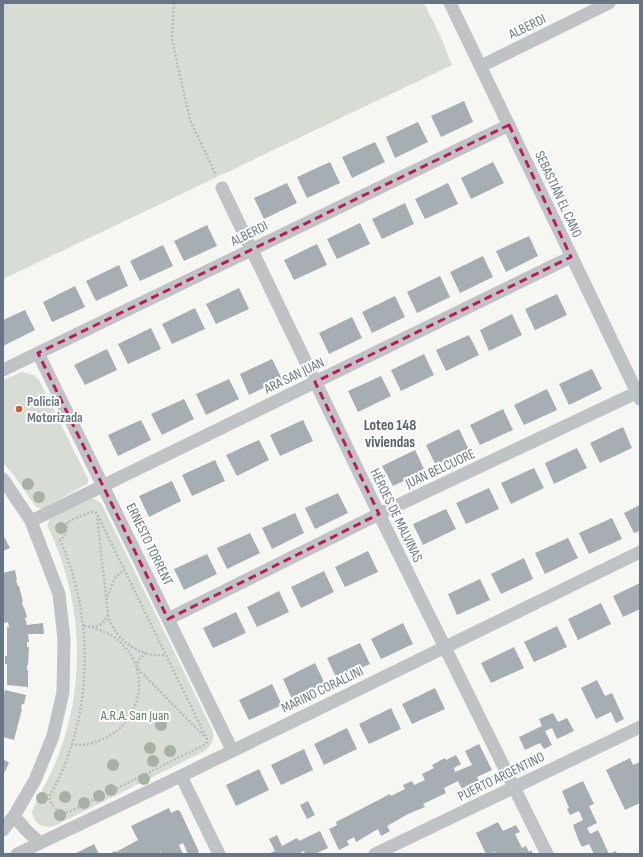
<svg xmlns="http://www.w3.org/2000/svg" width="643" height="857" viewBox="0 0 643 857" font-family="'Sofia Sans Condensed',sans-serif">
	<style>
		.green { fill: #d7dcd4 }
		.building { fill: #a7aeb3 }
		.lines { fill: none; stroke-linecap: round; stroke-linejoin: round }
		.path { stroke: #b9bcbe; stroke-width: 2.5; stroke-dasharray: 2 2; stroke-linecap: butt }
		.minor { stroke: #bfc3c6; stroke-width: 13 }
		.tree { fill: #a8b1a5 }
		.marked { fill: none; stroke: #c2185b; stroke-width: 3; stroke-dasharray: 8 5; stroke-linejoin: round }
		.poi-dot { fill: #d75831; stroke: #fff; stroke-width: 1.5 }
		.labels { text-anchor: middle; stroke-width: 4; stroke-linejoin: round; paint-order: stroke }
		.street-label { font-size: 14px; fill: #677682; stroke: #fff }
		.poi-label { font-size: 14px; font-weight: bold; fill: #677682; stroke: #fff; text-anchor: start }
		.park-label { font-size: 14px; fill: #697965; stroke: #fff }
		.neighbourhood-label { font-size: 15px; font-weight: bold; fill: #545f67; stroke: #fff }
	</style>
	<rect width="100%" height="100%" fill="#f6f6f3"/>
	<!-- green -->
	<path class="green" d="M3,3H424L439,33L452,65L3,279Z
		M22,372L34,375L39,380L88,479V483L85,485L42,509L36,507L13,474L3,463V380Z
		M91,499C97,499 99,501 102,505L212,729C215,738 213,744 205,751L54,826C43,829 34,824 32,812C40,792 52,774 59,754C87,679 82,597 47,525L50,519Z"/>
	<!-- building -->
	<path class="building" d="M464,101L473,122L441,137L431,116Z
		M418,122L428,142L395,158L386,137Z
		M375,142L385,162L352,178L342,157Z
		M330,162L340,183L307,198L297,177Z
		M493,162L504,183L471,199L461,178Z
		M287,183L297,203L264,219L254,198Z
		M448,183L458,204L425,219L415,199Z
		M405,203L414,224L382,239L372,219Z
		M360,223L370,244L337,259L327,239Z
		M207,225L217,246L184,261L174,241Z
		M529,236L538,256L506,272L496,251Z
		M317,244L327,265L294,280L284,260Z
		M163,245L173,266L140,281L130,261Z
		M483,256L493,277L460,293L450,272Z
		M119,265L128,286L96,301L86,281Z
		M440,276L450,297L417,313L407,292Z
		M75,286L85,307L52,322L43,302Z
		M239,288L249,309L216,324L206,304Z
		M557,294L567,315L535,330L525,309Z
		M395,296L405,317L372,333L362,312Z
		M195,308L205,329L172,344L162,324Z
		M25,310L35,330L3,346V320Z
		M512,314L522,335L489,351L480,330Z
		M352,317L362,338L329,354L319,333Z
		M151,328L161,349L128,364L118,344Z
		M469,335L479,355L446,371L436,350Z
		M107,349L117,370L85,385L74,365Z
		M424,354L434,375L401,391L391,370Z
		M272,359L282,379L249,395L240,374Z
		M592,369L602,389L569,405L559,384Z
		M381,376L391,396L358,412L348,391Z
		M229,379L239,399L206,415L196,394Z
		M547,389L557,410L524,425L514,405Z
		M184,399L194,419L162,435L151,414Z
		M503,409L513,430L480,445L470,425Z
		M141,420L151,440L118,456L108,435Z
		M303,420L313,441L280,456L270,435Z
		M623,427L632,448L600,463L590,443Z
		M459,429L469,450L436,466L426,445Z
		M259,440L269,460L237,476L226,455Z
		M577,448L587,468L554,484L545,463Z
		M415,450L425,471L393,486L382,466Z
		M215,460L225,481L192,496L182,475Z
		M534,468L544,488L511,504L501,483Z
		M172,481L181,501L149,517L139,496Z
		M489,488L499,509L466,524L456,503Z
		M338,493L348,513L315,529L305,508Z
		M640,505V531L634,533L624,513Z
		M446,509L456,529L423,545L413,524Z
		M295,513L304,533L272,549L262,528Z
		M612,518L622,539L589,554L579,533Z
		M250,533L260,553L227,569L217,548Z
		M3,535L10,548L3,551Z
		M568,538L578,558L545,574L535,553Z
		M368,551L378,572L345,587L335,567Z
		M207,554L217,574L184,590L174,569Z
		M524,558L533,579L501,594L491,574Z
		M15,570L17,580H16L18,586H19L23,602H22L23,607H24L27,617L25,618L27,625L43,623L44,634H28L29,642H27V647H29L28,665H27V670H28V687L7,685V664H5V656H7V627H9L8,622L4,623L3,617V573Z
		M324,571L334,592L301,608L291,587Z
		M480,579L490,600L457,615L448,594Z
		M640,583V609L623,617L613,596Z
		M279,591L289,612L257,627L247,607Z
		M601,603L611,624L578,640L568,619Z
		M236,612L246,633L213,648L203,628Z
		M403,623L413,644L381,659L371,639Z
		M557,626L567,647L534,662L524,642Z
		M360,643L370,664L337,679L327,658Z
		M514,647L524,668L491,683L481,663Z
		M315,663L325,684L292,699L283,679Z
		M597,680L605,696L612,693L624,719L616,723L611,712L596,719L581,688Z
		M272,684L282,705L249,720L239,700Z
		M435,688L445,709L412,724L402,704Z
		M5,690L26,695L24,704H22L21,709H22L14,740L3,737V698Z
		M391,708L401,729L369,744L359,724Z
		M553,713L558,722L567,718L574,731L557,739L552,728L545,731L552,745L544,749L540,743L525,750L519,737L542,726L539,719Z
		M347,728L357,749L324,765L314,744Z
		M479,744L492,770L477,777L479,781L462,789L458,781L444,788L446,793L423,804L425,807L408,814L387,826L390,831L381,836L378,829L356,842L354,837L347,841L349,845L339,850L329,829L337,825L336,822L390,794L391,796L405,789L403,785L412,781L414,785L425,780L422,774L434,768L432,765L445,758L446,760L456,755L461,764L454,768L455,772L472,765L465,751Z
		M304,749L313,770L281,785L271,765Z
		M630,758L633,765L640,762V803L625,810L606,770Z
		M3,759L9,763L3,775Z
		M259,769L269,790L236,806L226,785Z
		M583,781L594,804L589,806L597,823L587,828L590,834L598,830L609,854L616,851L617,854H594L589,844L582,847L578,839L573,825L583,820L579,811L570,815L567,809L569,808L562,791Z
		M308,801L315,815L307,819L300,805Z
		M169,808L171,813L177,810L180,811L199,852L195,854H188L183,843L179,845L183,854H162L161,852L157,854H109L115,851L116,852L138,840L131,826Z
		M498,822L503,831L516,825L520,832L515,834L522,848L526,846L529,852L531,850L533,854H496L495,852L491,854H486L476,833Z
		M320,831L328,848L315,854H305L304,851L298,854H268L275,851L269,839L277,835L282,846L297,838L299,841Z
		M94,844L99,854H74Z"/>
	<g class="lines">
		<!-- path -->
		<path class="path" d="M174,3L172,40L190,120L216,175
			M91,512H95L97,514L207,739V742L204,745L69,812C58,814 52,807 49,797C54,788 59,779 63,769C93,697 92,612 60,540C67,535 68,530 67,522Z
			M107,597L115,578L124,569
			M108,615C114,639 140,658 166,655
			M84,626C96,628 103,627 108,614L97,517
			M146,653L138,660L137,668L204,736
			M71,744C80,746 90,744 98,741C140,727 154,673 120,642C113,635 103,631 93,628"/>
		<!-- minor -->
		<path class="minor" d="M450,3L640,399
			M481,66L609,3
			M222,188L379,514L547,854
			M38,353L232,750
			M3,370L509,125
			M3,479L31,521L59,594L64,639L63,692L53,736L35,780L14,816L3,830
			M31,521L571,257
			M168,619L379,514L640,391
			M181,776L219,854
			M14,816L26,830L40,843
			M17,854L181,776L640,552
			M375,854L640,727"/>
	</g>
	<!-- trees -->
	<g class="tree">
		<circle cx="28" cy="484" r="6"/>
		<circle cx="39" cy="497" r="6"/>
		<circle cx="61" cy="528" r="6"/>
		<circle cx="161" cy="725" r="6"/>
		<circle cx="150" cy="748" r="6"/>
		<circle cx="170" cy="751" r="6"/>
		<circle cx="153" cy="761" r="6"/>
		<circle cx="113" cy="765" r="6"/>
		<circle cx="144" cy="779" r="6"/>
		<circle cx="111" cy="790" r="6"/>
		<circle cx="99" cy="796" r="6"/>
		<circle cx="65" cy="797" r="6"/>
		<circle cx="42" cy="798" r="6"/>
		<circle cx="84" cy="803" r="6"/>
		<circle cx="60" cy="815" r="6"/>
	</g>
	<!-- marked area -->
	<path class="marked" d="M509,125L571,257L315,382L379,514L168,619L38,353Z"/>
	<!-- markers -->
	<circle class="poi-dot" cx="19" cy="409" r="4"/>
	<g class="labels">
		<!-- street labels -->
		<g class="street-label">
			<text transform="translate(527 26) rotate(-26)" y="5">ALBERDI</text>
			<text transform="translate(559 194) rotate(65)" y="5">SEBASTIÁN EL CANO</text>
			<text transform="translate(249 233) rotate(-26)" y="5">ALBERDI</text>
			<text transform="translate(294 375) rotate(-26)" y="5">ARA SAN JUAN</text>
			<text transform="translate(440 468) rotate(-25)" y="5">JUAN BELCUORE</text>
			<text transform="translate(397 515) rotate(64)" y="5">HÉROES DE MALVINAS</text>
			<text transform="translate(150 544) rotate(64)" y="5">ERNESTO TORRENT</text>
			<text transform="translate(322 689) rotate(-26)" y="5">MARINO CORALLINI</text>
			<text transform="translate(501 776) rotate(-26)" y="5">PUERTO ARGENTINO</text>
		</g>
		<!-- poi labels -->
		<g class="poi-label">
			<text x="27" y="406">Policía<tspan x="27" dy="16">Motorizada</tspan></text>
		</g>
		<!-- park labels -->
		<g class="park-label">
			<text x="135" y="720">A.R.A. San Juan</text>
		</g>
		<!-- neighbourhood labels -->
		<g class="neighbourhood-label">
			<text x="390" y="430">Loteo 148<tspan x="390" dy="17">viviendas</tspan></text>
		</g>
	</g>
	<!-- border -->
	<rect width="643" height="857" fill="none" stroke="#677682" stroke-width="8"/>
</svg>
